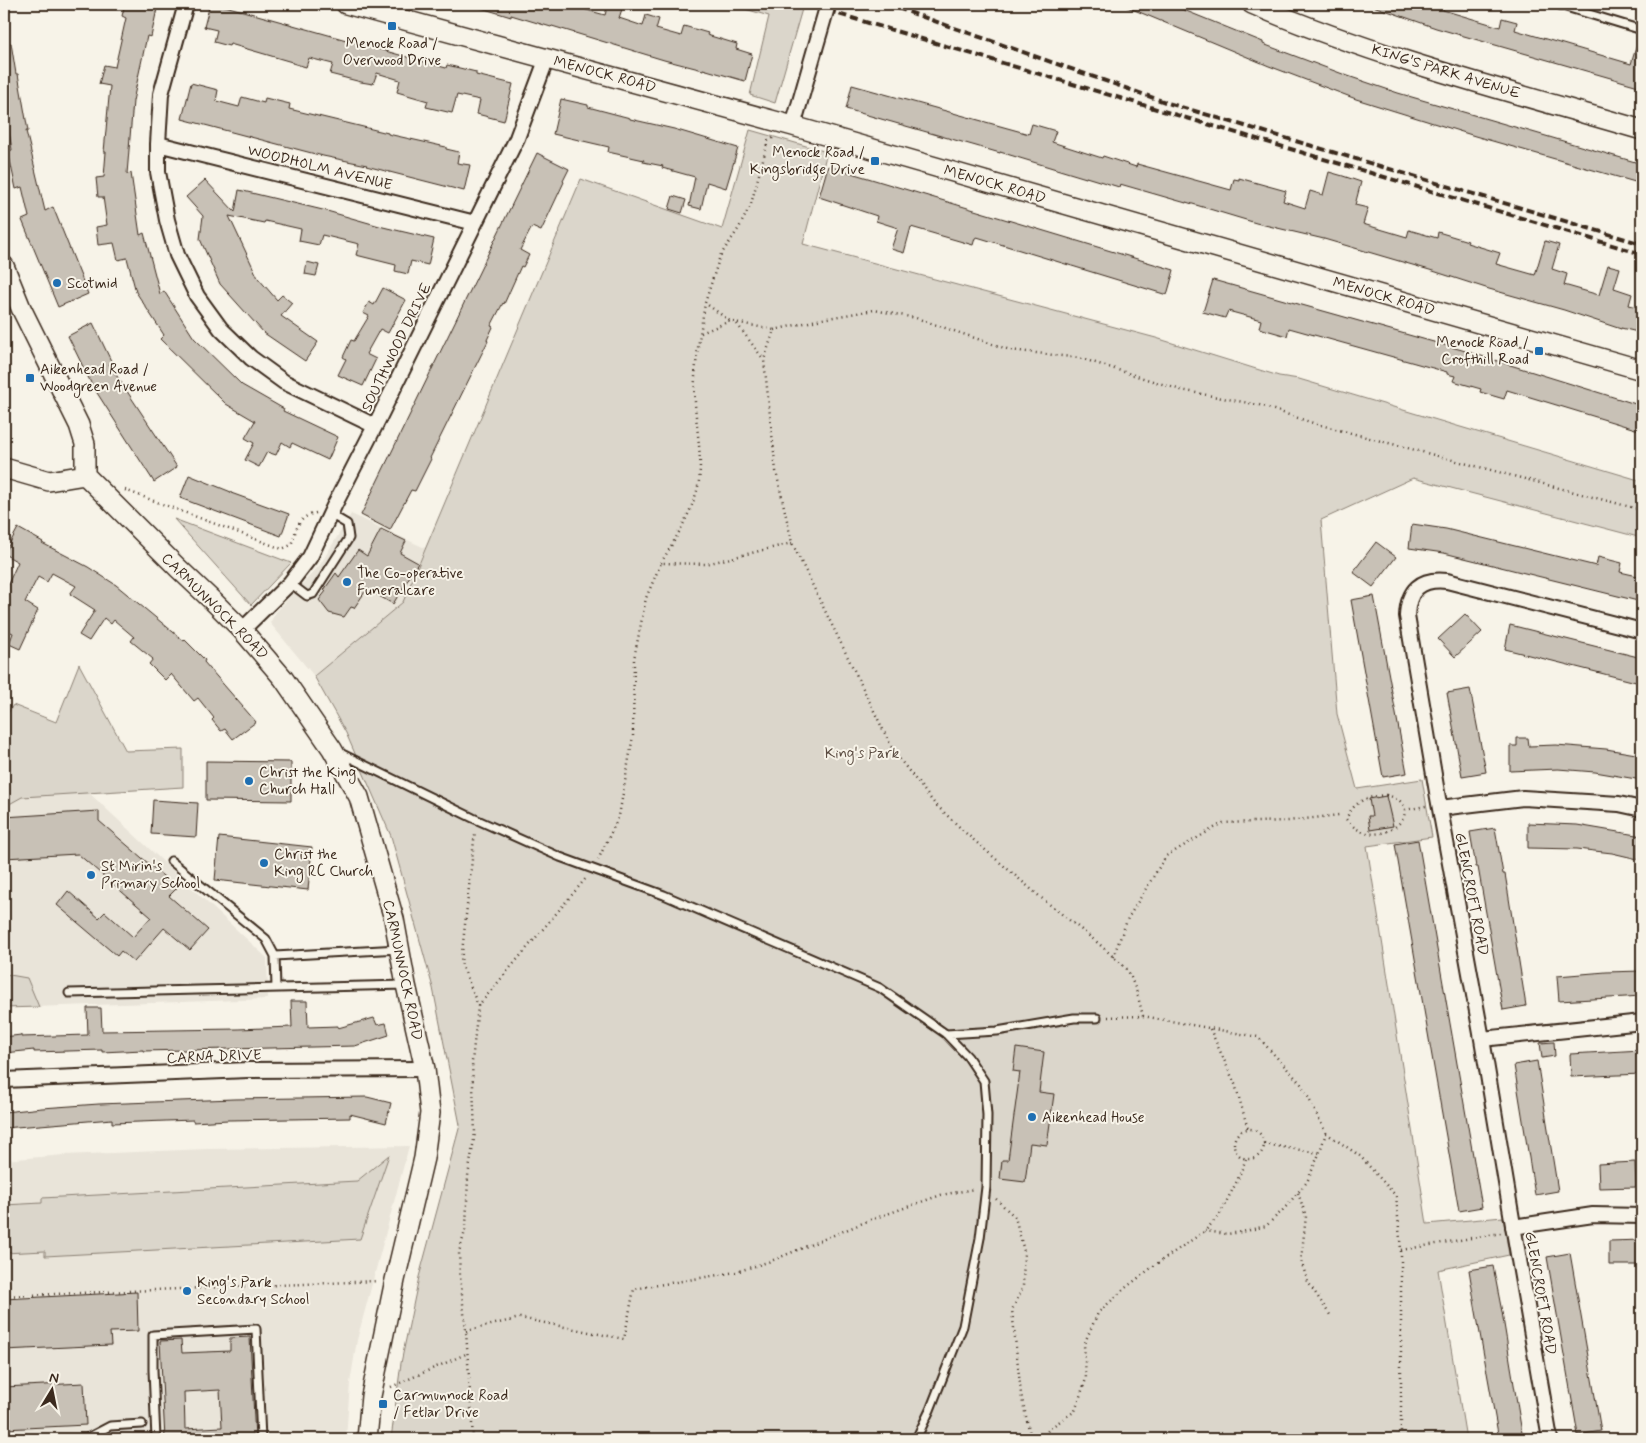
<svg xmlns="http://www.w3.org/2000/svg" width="1646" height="1443" viewBox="0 0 1646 1443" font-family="Mynerve,sans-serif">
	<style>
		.built { fill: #e9e4d9 }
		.green { fill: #dbd6cb; stroke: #8b8074 }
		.building { fill: #c8c1b6; stroke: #3b2a1e; fill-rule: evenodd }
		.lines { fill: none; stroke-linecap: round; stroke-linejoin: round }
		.lane-casing { stroke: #3b2a1e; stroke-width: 11 }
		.street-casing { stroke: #3b2a1e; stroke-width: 18 }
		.secondary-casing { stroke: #3b2a1e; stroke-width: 22 }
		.path { stroke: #3b2a1e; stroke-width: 2.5; stroke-dasharray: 1 4; stroke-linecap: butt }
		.lane { stroke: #f7f3e8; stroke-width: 7 }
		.street { stroke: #f7f3e8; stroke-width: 14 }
		.secondary { stroke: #f7f3e8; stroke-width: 19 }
		.rail { stroke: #3b2a1e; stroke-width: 4; stroke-dasharray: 8 4; stroke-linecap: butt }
		.street-bridge-casing { stroke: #3b2a1e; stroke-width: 18; stroke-linecap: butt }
		.street-bridge { stroke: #f7f3e8; stroke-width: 14 }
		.poi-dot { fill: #1f6fb2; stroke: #f7f3e8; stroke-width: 2 }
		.labels { text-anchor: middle; stroke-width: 4; stroke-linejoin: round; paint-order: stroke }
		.poi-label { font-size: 15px; fill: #3b2a1e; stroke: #f7f3e8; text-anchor: start }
		.street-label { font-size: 15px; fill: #3b2a1e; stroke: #f7f3e8 }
		.park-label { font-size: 15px; fill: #5b4c41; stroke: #f7f3e8 }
	</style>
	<rect width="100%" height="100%" fill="#f7f3e8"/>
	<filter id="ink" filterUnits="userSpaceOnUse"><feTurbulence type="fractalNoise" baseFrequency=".02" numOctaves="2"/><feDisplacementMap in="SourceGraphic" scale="10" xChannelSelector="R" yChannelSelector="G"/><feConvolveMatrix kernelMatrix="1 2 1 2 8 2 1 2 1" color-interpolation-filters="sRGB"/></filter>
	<g filter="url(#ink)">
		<!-- built -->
		<path class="built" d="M351,514L425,548L403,602L314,676L270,623L276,612L320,565Z
			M46,753L267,958L268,999L4,1008V760Z
			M409,1146L357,1340L350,1383L346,1439H4V1160L64,1155L207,1149Z"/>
		<!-- green -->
		<path class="green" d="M728,4H783L802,9L775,103L750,95L769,16Z
			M750,130L827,152L803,244L1156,338L1279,376L1299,379L1642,481V538L1413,478L1321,520L1337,714L1357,789L1422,779L1432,837L1367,846L1427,1224L1503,1217L1509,1255L1438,1270L1466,1439H391L401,1363L419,1277L460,1125L433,988L391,836L346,733L314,676L403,602L581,179L722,229Z
			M174,519L291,563L251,605Z
			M79,664L126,751L183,749V787L22,797L4,807V720L13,705L56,722Z
			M4,974L27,978L39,1007L4,1008Z
			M389,1155L360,1239L45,1256V1251L4,1253V1205L42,1203V1198L357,1181Z"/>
		<!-- building -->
		<path class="building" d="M125,4H158L151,37L147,36L133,101L127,174L131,173L140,235L144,233L160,294L164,291L194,338L242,385L284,409L283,411L338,437L328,460L292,443L290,447L282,442L276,455L267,452L259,467L245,460L254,443L245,438L255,421L226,404L160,339L164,335L136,292L127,258L118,260L114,243L98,245L96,227L107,225L103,197H98L96,178L104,177L106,152H104L110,86L99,84L104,65L115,67L126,18L122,16Z
			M210,4H218L446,68L447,65L476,72V75L513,84L504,121L477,114L480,100L457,95L452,113L426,107L428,101L397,92L400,80L377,73L373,84L361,82L330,74L333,64L309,58L306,67L292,63V62L230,44L229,46L214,42L217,30L204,27Z
			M478,4H584L583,9L605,15L608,4H616L623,6L619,18L643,26L646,15L659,19L656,29L681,36L684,26L708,33L707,35L737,44L736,49L752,54L745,81L703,69V70L664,60L552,26L551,27L511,15V17L478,7Z
			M1120,4H1169L1263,42V44L1348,76L1398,93L1642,164V184L1475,136L1356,99L1269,66Z
			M1373,4H1445L1443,10L1500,27L1502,18L1517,22L1515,30L1631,64L1639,38L1642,39V87L1436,28L1373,6Z
			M11,43L16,74H18L28,131H26L45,211L53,207L88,294L58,307L22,220L29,217L22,187L16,189L8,151L12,150L8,126H4V44Z
			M191,83L218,90L216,101L239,107L242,97L264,103L265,98L290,104L289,109L388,133V134L446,147V149L459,152L457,163L470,165L464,191L366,166L367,165L323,156L182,119Z
			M852,85L1029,134L1032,124L1056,131L1052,142L1102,158L1103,156L1136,167L1137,164L1231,190L1234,179L1239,180V178L1286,191L1283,201L1305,208L1310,191L1323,195L1329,172L1343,176L1361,182L1355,205L1368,208L1363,224L1407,237L1409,230L1437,238L1438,232L1468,241L1467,243L1500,253L1496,264L1535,275L1545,241L1559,245L1552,269L1567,274L1564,285L1599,295L1608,265L1620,268L1614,288L1632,294L1629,305L1642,308V333L1621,328V329L1564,310L1489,289L1433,271L1324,239L1256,223L1186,202V203L1120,184L1119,187L1086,177V178L1000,152V153L976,146L846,109Z
			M561,99L588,105V107L630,118V119L674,129L738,148L726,188L707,182L701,209L689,206L695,177L662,168L663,166L643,162L644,160L608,152L609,147L553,134Z
			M537,153L569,169L563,181L564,182L541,231L532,227L520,250L529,255L523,267L521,266L504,304L503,303L491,326L493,327L487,340L488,341L430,458L431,459L415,491L411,490L390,530L361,515Z
			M828,166L1174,270L1167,295L977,237L975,238L973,245L911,227L904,253L891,249L898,228L876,221L877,216L819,197Z
			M205,180L235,212L239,190L327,211L383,227L434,239L428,265L411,261L408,274L395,271L396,265L356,255L359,244L322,235L319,245L299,241L301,229L265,221L264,223L229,216L258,278L277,300L282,295L292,303L281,316L318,342L305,361L264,333L220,284L200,239L203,216L186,197Z
			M673,196L686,200L682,213L669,209Z
			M307,262L319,265L316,276L305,274Z
			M1213,280L1462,350L1642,406V431L1507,390L1504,399L1480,392L1481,389L1453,381L1455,376L1447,374V372L1289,328L1287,336L1259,328L1261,320L1228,311L1225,318L1203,312Z
			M383,288L406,300L388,333L380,329L366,354L376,359L363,386L338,375L346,359L343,357L351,340L354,341L369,316L363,313L369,302L374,305Z
			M93,323L112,363L109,364L177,467L154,482L92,385L68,336Z
			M189,475L231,492V493L289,514L281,536L180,498Z
			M1412,524L1446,529L1596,566L1598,557L1622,563L1620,572L1642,577V602L1444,553L1409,548Z
			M18,528L43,542L42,543L88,567L116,585L184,641L185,640L205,660L204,662L256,722L233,739L225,729L221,731L212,720L214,718L198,698L194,701L171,674L165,680L149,664L153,659L131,641L134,637L114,620L111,624L104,618L89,641L79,635L95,610L70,594L76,586L52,573L47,582L38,577L25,602L38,610L20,649L9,644L13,633L4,629V593L18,562L4,554Z
			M381,529L406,541L400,553L418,563L393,604L367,589L354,608L351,607L344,617L329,613L319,600L326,591L324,590L336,573L339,577L358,550L367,556Z
			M1376,542L1396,557L1373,587L1353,572Z
			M1374,596L1407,773L1383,777L1351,600Z
			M1465,614L1482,632L1455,657L1438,639Z
			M1510,625L1642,658L1636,682L1505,649Z
			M1470,689L1486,772L1462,776L1447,693Z
			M1517,738H1528L1529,746L1556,745L1606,749L1642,755V780L1595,772L1558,769L1510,771V746H1517Z
			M206,761L291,762V801L206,800Z
			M1386,796L1393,826L1370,830L1368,816H1372L1369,799Z
			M153,800L198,803L196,837L151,834Z
			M99,811V821L177,888L169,896L208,930L190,950L164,928L134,962L121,951L117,956L57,905L68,891L99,918L105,912L133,937L151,917L78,854L4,858V817Z
			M1528,823L1577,825L1642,836V860L1612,853L1577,849L1528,848Z
			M1495,828L1503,874H1505L1508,892L1526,1006L1503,1010L1478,867H1476L1470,832Z
			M219,837L312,847L308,890L215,880Z
			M1418,840L1482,1207L1459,1211L1395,844Z
			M1642,971V996L1559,1001L1557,976L1606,972Z
			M291,1001H307L308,1027L338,1026V1028L374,1018L377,1025L386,1023L389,1035L355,1046L143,1051V1050L102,1052V1050L34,1052V1050L4,1053V1037L21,1035V1037L88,1035L87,1008H101L102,1031L238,1029L292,1027Z
			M1554,1042L1555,1056L1542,1058L1540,1043Z
			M1016,1048L1044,1052L1039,1092L1054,1094L1047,1145L1030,1143L1025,1182L1000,1179L1002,1160H1008L1020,1072L1013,1071Z
			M1642,1050V1074L1571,1077L1570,1054Z
			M1537,1061L1558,1191L1535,1195L1514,1065Z
			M367,1097L391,1103L386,1123L350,1114V1118L228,1120L193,1122V1120L112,1123V1119L4,1128V1112L42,1108L99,1104L234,1099Z
			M1635,1162L1636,1187L1599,1188L1598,1164Z
			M1642,1240V1265H1609V1241Z
			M1570,1253L1601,1431L1578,1435L1547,1257Z
			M1493,1266L1502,1312L1523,1439H1499L1475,1306L1469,1270Z
			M137,1292L138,1331L110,1332L111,1345L4,1350V1299Z
			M250,1337L255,1439H165L160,1341L181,1340L182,1353L230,1351V1338ZM220,1390L222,1427L185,1429L184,1392Z
			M84,1383L86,1425L4,1429V1387Z"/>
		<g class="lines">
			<defs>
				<path id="lane" d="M1556,4L1642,30
					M290,583L307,596L313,594L349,538L347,524L330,514
					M338,752L473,818L560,857L664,895L880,988L946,1034L968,1057L984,1081L987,1115L986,1187L980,1238L963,1326L930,1410L916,1439
					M171,861L266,939L275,956L276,988
					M275,956L399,949
					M69,993L406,985
					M946,1034L997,1031L1074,1018H1097
					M89,1439V1437L110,1426L142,1424
					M156,1439L153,1370V1335L256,1329L261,1439"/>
				<path id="street" d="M186,4L161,94L158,144V172L167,220L177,255L197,296L221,329L251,358L284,382L375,426
					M793,126L815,49
					M158,144L475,223
					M242,630L290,583L310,557L335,504L375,426L517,138L547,58
					M1440,808L1523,798L1619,804L1642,809
					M1482,1039L1642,1022
					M4,1080L248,1070L425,1069
					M1513,1227L1593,1215L1642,1216
					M1550,1439L1514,1231L1482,1039L1438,798L1407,616C1408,590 1420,578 1447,581L1642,631"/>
				<path id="secondary" d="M346,4L793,126L1642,370
					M1252,4C1377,58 1512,92 1642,130
					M4,266L21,308L79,425L85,444V475
					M4,468L49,481L85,475
					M85,475L178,568L216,604L242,630L283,678L332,749L359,797L394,919L406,985L425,1069L430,1113L424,1158L395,1280L371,1396L367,1439"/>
			</defs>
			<!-- lane casing -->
			<use href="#lane" class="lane-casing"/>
			<!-- street casing -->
			<use href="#street" class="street-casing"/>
			<!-- secondary casing -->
			<use href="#secondary" class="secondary-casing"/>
			<!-- path -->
			<path class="path" d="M773,138L768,141L751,204L739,228L720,256L705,303L730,321L774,330L764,360L776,471L792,543L894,752L934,803L969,836L1039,896L1098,943L1128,970L1137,993L1143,1016
				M737,324L764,360
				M774,330L822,319L874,310L916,318L1010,350L1080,358L1181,390L1259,405L1313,423L1642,510
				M701,333L730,321
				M125,490L282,549L291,545C297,529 297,517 316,513
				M661,563C674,541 688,519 696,494C705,467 696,430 695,402C693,369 700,336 705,303
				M1386,795C1435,806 1377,859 1346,819C1355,800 1367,797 1386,795Z
				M1405,810L1426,806
				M598,860L619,816L633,736L634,659L646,598L661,563L706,564L792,543
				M1113,957L1128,918L1166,856L1223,823L1288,821L1339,815
				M478,1006L587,877
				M1108,1017L1143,1016L1258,1037L1302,1085L1326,1133L1319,1154L1307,1182L1283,1210L1266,1226L1242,1232L1227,1234L1205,1231
				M1210,1029L1235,1084L1248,1129
				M1234 1144a15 15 0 1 1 30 0a15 15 0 1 1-30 0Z
				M1326,1133L1360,1156L1396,1196L1401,1250V1439
				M1264,1144L1319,1153
				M1298,1193L1306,1216L1301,1261L1308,1282L1332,1318
				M996,1199L1015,1217L1024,1251L1023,1287L1012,1310L1021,1394L1031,1439
				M1401,1250L1501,1233
				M4,1296L378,1281
				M466,1331L520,1318L624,1339L634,1289L736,1272L771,1261L870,1220L941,1195L974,1189
				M391,1387L468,1353
				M473,1439L466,1331L460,1276L459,1252L466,1228L468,1176L475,1133L472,1062L478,1006L461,962L475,831
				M1041,1439L1050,1428L1075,1411L1086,1379L1084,1344L1098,1313L1124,1289L1155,1265L1205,1231L1220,1214L1237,1181L1246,1159"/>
			<!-- lane -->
			<use href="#lane" class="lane"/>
			<!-- street -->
			<use href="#street" class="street"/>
			<!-- secondary -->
			<use href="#secondary" class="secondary"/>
			<!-- rail -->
			<path class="rail" d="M805,4L1642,254
				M886,4L1171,104L1642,244"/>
			<defs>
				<path id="street-bridge" d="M815,49L828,4"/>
			</defs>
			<!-- street-bridge casing -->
			<use href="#street-bridge" class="street-bridge-casing"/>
			<!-- street-bridge -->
			<use href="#street-bridge" class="street-bridge"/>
		</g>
	</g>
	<!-- markers -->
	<g class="poi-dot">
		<rect x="387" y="21" width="10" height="10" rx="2.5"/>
		<rect x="870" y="156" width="10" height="10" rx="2.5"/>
		<circle cx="57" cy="283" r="5"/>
		<rect x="1534" y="346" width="10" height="10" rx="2.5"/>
		<rect x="25" y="373" width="10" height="10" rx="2.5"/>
		<circle cx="347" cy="582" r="5"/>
		<circle cx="249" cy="781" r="5"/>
		<circle cx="264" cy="863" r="5"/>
		<circle cx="91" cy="875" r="5"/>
		<circle cx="1032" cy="1117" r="5"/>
		<circle cx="187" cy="1291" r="5"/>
		<rect x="378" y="1399" width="10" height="10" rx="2.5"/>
	</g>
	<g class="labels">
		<!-- poi labels -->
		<g class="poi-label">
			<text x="392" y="48" text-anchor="middle">Menock Road /<tspan x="392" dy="17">Overwood Drive</tspan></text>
			<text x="865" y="157" text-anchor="end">Menock Road /<tspan x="865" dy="17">Kingsbridge Drive</tspan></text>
			<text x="67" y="288">Scotmid</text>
			<text x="1529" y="347" text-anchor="end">Menock Road /<tspan x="1529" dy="17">Crofthill Road</tspan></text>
			<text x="40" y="374">Aikenhead Road /<tspan x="40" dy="17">Woodgreen Avenue</tspan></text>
			<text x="357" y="578">The Co-operative<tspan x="357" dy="17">Funeralcare</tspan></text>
			<text x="259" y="777">Christ the King<tspan x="259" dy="17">Church Hall</tspan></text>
			<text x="274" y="859">Christ the<tspan x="274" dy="17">King RC Church</tspan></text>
			<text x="101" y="871">St Mirin's<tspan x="101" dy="17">Primary School</tspan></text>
			<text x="1042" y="1122">Aikenhead House</text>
			<text x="197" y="1287">King's Park<tspan x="197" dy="17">Secondary School</tspan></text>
			<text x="393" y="1400">Carmunnock Road<tspan x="393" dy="17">/ Fetlar Drive</tspan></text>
		</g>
		<!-- street labels -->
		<g class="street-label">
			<text transform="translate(1446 71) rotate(17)" y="5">KING'S PARK AVENUE</text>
			<text transform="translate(605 74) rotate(15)" y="5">MENOCK ROAD</text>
			<text transform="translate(320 167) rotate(14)" y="5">WOODHOLM AVENUE</text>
			<text transform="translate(995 184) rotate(16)" y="5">MENOCK ROAD</text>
			<text transform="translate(1384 296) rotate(16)" y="5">MENOCK ROAD</text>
			<text transform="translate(396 347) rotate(-64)" y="5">SOUTHWOOD DRIVE</text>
			<text transform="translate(215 606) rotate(45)" y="5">CARMUNNOCK ROAD</text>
			<text transform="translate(1472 894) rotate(79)" y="5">GLENCROFT ROAD</text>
			<text transform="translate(403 970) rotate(78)" y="5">CARMUNNOCK ROAD</text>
			<text transform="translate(214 1056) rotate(-2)" y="5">CARNA DRIVE</text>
			<text transform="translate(1541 1293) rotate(80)" y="5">GLENCROFT ROAD</text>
		</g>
		<!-- park labels -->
		<g class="park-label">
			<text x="862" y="758">King's Park</text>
		</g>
	</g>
	<!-- margin -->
	<rect width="1646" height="1443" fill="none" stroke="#f7f3e8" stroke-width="20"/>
	<rect x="10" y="10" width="1626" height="1423" fill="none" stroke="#3b2a1e" stroke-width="2" filter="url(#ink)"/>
	<!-- north arrow -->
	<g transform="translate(52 1390) rotate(10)" stroke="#f7f3e8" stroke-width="4" paint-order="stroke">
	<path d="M0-4L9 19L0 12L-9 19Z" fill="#3b2a1e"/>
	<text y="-8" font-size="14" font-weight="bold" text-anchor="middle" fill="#3b2a1e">N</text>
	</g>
</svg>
